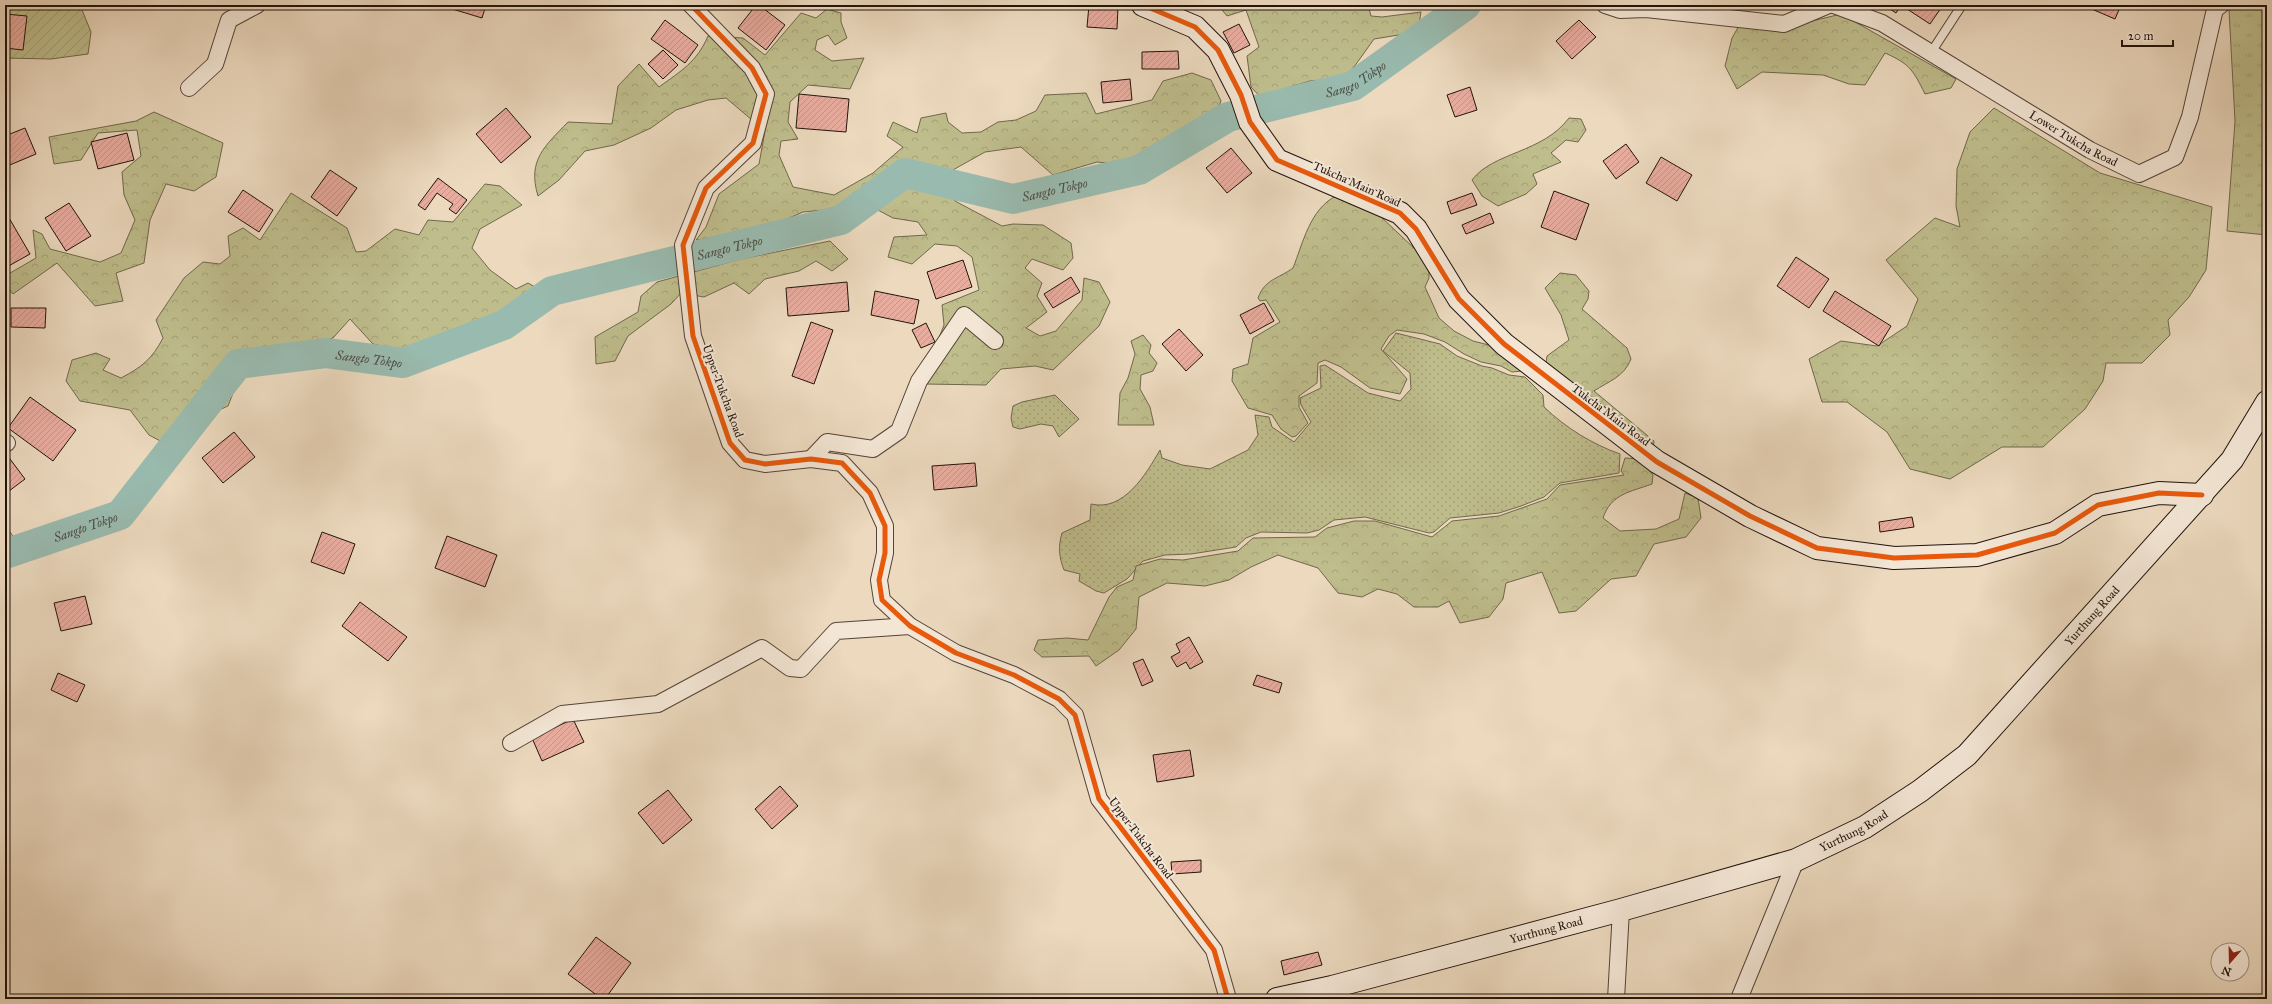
<svg xmlns="http://www.w3.org/2000/svg" width="2272" height="1004" viewBox="0 0 2272 1004" font-family="'IM FELL Great Primer',serif">
	<style>
		.grass { fill: url(#grass-dots); stroke: #70684c }
		.forest { fill: url(#forest-crowns); stroke: #70684c }
		.park { fill: url(#park-tufts); stroke: #70684c }
		.garden { fill: url(#garden-furrows); stroke: #70684c }
		.lines { fill: none; stroke-linecap: round; stroke-linejoin: round }
		.river { stroke: #99baae; stroke-width: 30 }
		.building { fill: url(#building-hatch); stroke: #22130c }
		.lane-casing { stroke: #544438; stroke-width: 10 }
		.street-casing { stroke: #544438; stroke-width: 18 }
		.secondary-casing { stroke: #22130c; stroke-width: 24 }
		.lane { stroke: #f3e6d5; stroke-width: 8 }
		.street { stroke: #f3e6d5; stroke-width: 16 }
		.secondary { stroke: #f3e6d5; stroke-width: 22 }
		.cycleway-casing { stroke: #f3e6d5; stroke-width: 8 }
		.cycleway { stroke: #e8590c; stroke-width: 5 }
		.labels { text-anchor: middle; stroke-width: 4; stroke-linejoin: round; paint-order: stroke }
		.street-label { font-size: 12px; fill: #22130c; stroke: #f3e6d5 }
		.water-label { font-size: 13px; font-style: italic; fill: #4c4d45; stroke: #f3e6d5 }
	</style>
	<defs>
		<pattern id="grass-dots" width="8" height="8" patternUnits="userSpaceOnUse"><rect width="8" height="8" fill="#bfbd8c"/><path d="M2 2h.1M6 6h.1" fill="none" stroke="#a4a278" stroke-width="1.8" stroke-linecap="round"/></pattern>
		<pattern id="forest-crowns" width="20" height="18" patternUnits="userSpaceOnUse"><rect width="20" height="18" fill="#bfbd8c"/><path d="M2 6a3 3 0 1 1 6 0M12 15a3 3 0 1 1 6 0" fill="none" stroke="#a4a278"/></pattern>
		<pattern id="park-tufts" width="24" height="20" patternUnits="userSpaceOnUse"><rect width="24" height="20" fill="#bfbd8c"/><path d="M3 7l-1-3M5 7V3M7 7l1-3M15 17l-1-3M17 17v-4M19 17l1-3" fill="none" stroke="#a4a278"/></pattern>
		<pattern id="garden-furrows" width="10" height="10" patternUnits="userSpaceOnUse"><rect width="10" height="10" fill="#bfbd8c"/><path d="M-1 1l2-2M0 10L10 0M9 11l2-2" fill="none" stroke="#a4a278"/></pattern>
		<pattern id="building-hatch" width="6" height="6" patternUnits="userSpaceOnUse"><rect width="6" height="6" fill="#e9ada0"/><path d="M-1 1l2-2M0 6l6-6M5 7l2-2" fill="none" stroke="#c89489"/></pattern>
	</defs>
	<rect width="100%" height="100%" fill="#ecd9be"/>
	<filter id="stains"><feTurbulence type="fractalNoise" baseFrequency=".005" numOctaves="4"/><feColorMatrix values="0 0 0 0 .2 0 0 0 0 .09 0 0 0 0 .02 0 0 0 .5 -.17"/></filter>
	<radialGradient id="worn" r=".72"><stop offset=".6" stop-color="#630" stop-opacity="0"/><stop offset="1" stop-color="#630" stop-opacity=".3"/></radialGradient>
	<!-- grass -->
	<path class="grass" d="M1396,333L1440,344L1457,356L1482,366L1492,368L1509,375L1525,377L1543,395L1544,407C1566,428 1592,444 1620,454L1619,473L1560,483L1544,497L1521,506L1499,513L1450,518L1434,532L1429,533L1365,517L1334,520L1319,530L1307,533L1261,532L1246,538L1236,547L1191,554L1165,555L1143,561L1127,579L1104,593L1096,591L1079,581L1080,574L1064,570C1059,557 1058,547 1062,533L1090,520L1091,504C1124,512 1146,474 1160,450L1162,458L1182,465L1210,469L1248,450L1258,435L1255,415L1269,417L1272,427L1294,442L1311,422L1301,405L1300,398L1321,388L1320,366L1325,365L1368,393L1400,401L1411,389L1410,373L1383,351Z
		M1055,395L1079,419L1059,437L1053,426L1041,424L1020,429L1013,427L1011,418L1013,406L1022,402Z"/>
	<!-- forest -->
	<path class="forest" d="M1218,5H1368L1371,16L1382,17L1421,12L1419,25L1411,33L1374,39L1349,74L1333,79L1310,81L1284,89L1266,103L1251,87L1247,56L1259,47L1246,10L1227,16Z
		M827,9L841,13V22L847,38L835,45L828,35L817,40L815,50L832,61L864,58L850,89L808,85L790,102L788,122L798,139L781,141L779,155L793,187L834,195L873,173L903,147L887,136L893,122L917,133L921,118L946,113L948,122L962,133L981,132L998,122L1016,120L1036,111L1045,95L1086,93L1096,114L1152,100L1163,81L1192,73L1211,80L1221,101L1215,117L1169,145L1123,165L1097,162L1053,175L1021,147L985,152L951,171L950,192L955,201L1002,226L1013,224L1043,225L1071,243L1073,258L1063,270L1032,259L1025,268L1042,283L1037,296L1047,312L1026,328L1040,336L1056,331L1082,300L1084,278L1099,282L1110,302L1099,326L1053,370L1035,366L1001,369L986,385L925,384L927,368L944,325L942,305L979,290L972,257L957,246L935,244L912,264L888,257L894,237L927,235L918,222L893,218L857,199L835,209L803,212L780,222L751,230L723,237L696,240L706,227L719,194L759,164L765,131L726,98L708,100L676,110L651,128L614,145L585,151L559,180L538,196C527,160 545,146 568,122L612,124L618,86L639,64L659,87C681,71 697,62 708,36L743,38L765,55L801,13L816,18Z
		M1841,14L1956,79L1951,88L1925,94C1913,70 1910,64 1885,53L1865,85L1849,84L1823,75L1762,72L1737,89L1725,66L1732,38L1740,24H1800Z
		M1994,108L2100,173L2212,207L2206,270L2189,297L2168,320L2170,335L2142,363H2106L2103,381L2085,409L2043,447H2002L1950,479L1910,469L1887,432L1847,402H1822L1809,359L1841,341L1877,346L1907,326L1918,299L1886,260L1935,218L1960,227L1956,206L1957,169L1970,132Z
		M154,112L223,143L216,177L194,191L166,184L150,220L144,263L116,273L123,301L95,306L57,263L13,294L5,284V276L36,258L33,230L42,234L50,249L100,262L121,253L135,220L124,195L122,172L141,156L137,130L98,133L81,160L54,164L49,137L136,121Z
		M1569,118L1581,119L1586,130L1578,142L1566,140L1551,153L1561,162L1533,174L1537,184L1526,194L1498,206L1482,196L1472,180C1493,152 1543,153 1569,118Z
		M485,184L500,186L522,205L480,229L472,248L490,270L516,289L528,283L535,287L506,316L477,330L410,353L373,344L350,319L333,338L308,347L252,349L227,357L239,378L228,406L210,414L179,451L149,435L130,410L80,401L66,381L72,360L96,353L110,359L103,370L121,378C142,367 152,359 163,338L156,320L184,278L203,262L220,264L230,256L228,236L243,228L260,240L291,193L347,228L356,252L366,251L395,229L419,235L428,220L453,222Z
		M1336,196L1378,214L1417,251L1429,271V278L1425,287L1439,318L1454,331L1473,341L1497,347L1522,371L1512,372L1501,366L1481,362L1464,354L1445,342L1424,334L1397,330L1389,336L1381,349L1407,379L1400,394L1370,388L1341,367L1325,360L1318,363L1317,383L1299,396V407L1308,423L1296,436L1292,437L1281,429L1272,415L1248,408L1232,381L1233,369L1248,364L1253,338L1280,322L1266,300L1260,301L1258,298C1265,279 1278,279 1293,268C1303,243 1310,209 1336,196Z
		M830,241L848,259L832,271L816,261L799,271L765,279L749,294L734,283L704,297L681,293L671,304L628,336L615,361L596,364L595,337L638,312L641,296L657,282L741,259Z
		M1560,273L1576,275L1589,291L1588,299L1582,309L1627,348L1631,359C1624,377 1609,381 1594,391L1654,441L1653,450L1545,370L1547,356L1569,340L1561,315L1545,288Z
		M1143,335L1151,345L1149,353L1157,363L1153,371L1141,375L1140,389L1150,407L1154,425H1118L1120,393L1128,378L1135,354L1131,341Z
		M1625,458L1640,459L1653,475L1652,484C1630,492 1611,494 1603,518L1620,531L1656,529L1679,519L1685,493L1698,498L1701,518L1686,537L1654,544L1636,576L1611,579L1576,611L1559,613L1542,572L1506,583L1503,599L1489,617L1460,623L1449,601L1438,607H1414L1397,594L1378,589L1362,597L1338,593L1318,568L1278,555L1251,567L1229,580L1205,586L1167,583L1139,597L1136,629L1119,650L1096,666L1089,656L1042,657L1034,650L1038,640L1067,638L1088,640L1109,597L1117,587L1133,580L1136,566L1160,559L1183,560L1238,551L1253,538L1315,537L1327,528L1354,521H1375L1432,537L1452,521L1499,516L1547,499L1560,485L1624,475L1621,471Z
		M5,525L15,539L5,548Z"/>
	<!-- park -->
	<path class="park" d="M2249,5H2267V235L2227,231L2235,121L2229,10Z"/>
	<!-- garden -->
	<path class="garden" d="M5,5H80L91,32L88,54L51,59L5,58Z"/>
	<g class="lines">
		<!-- river -->
		<path class="river" id="s1" d="M5,554L120,515L238,364L326,353L403,363L504,325L552,291L841,220L905,173L1013,199L1139,170L1228,117L1353,86L1466,5"/>
	</g>
	<!-- building -->
	<path class="building" d="M439,5H486L482,18Z
		M756,5H759L785,25L766,50L738,28Z
		M1089,5L1118,7L1117,29L1087,27Z
		M1738,5H1762L1761,9Z
		M1884,5H1936L1941,8L1930,24L1901,5L1896,13Z
		M2088,5H2121L2115,19L2087,7Z
		M5,14L27,16L23,50L5,48Z
		M665,20L698,45L685,63L651,39Z
		M1579,20L1596,37L1572,59L1556,41Z
		M1239,24L1250,45L1234,53L1223,32Z
		M663,50L678,65L663,79L648,64Z
		M1178,51L1179,69H1142V52Z
		M1130,79L1132,100L1103,103L1101,82Z
		M1470,87L1477,110L1455,117L1447,95Z
		M799,94L849,99L846,132L796,128Z
		M506,108L531,137L501,163L476,134Z
		M25,128L36,154L5,167V136Z
		M127,133L134,160L98,169L91,142Z
		M1626,144L1639,162L1616,179L1603,161Z
		M1231,148L1252,173L1227,193L1206,168Z
		M1661,157L1692,175L1677,201L1646,183Z
		M330,170L357,188L337,216L311,197Z
		M438,178L467,200L456,214L449,209L453,204L437,193L425,210L418,205Z
		M243,190L273,210L259,232L228,212Z
		M1554,191L1589,204L1576,240L1541,227Z
		M1472,193L1477,205L1451,214L1447,202Z
		M69,203L91,236L66,251L45,218Z
		M5,211L30,254L5,268Z
		M1490,213L1494,223L1466,234L1462,225Z
		M1796,257L1829,279L1809,308L1777,286Z
		M963,260L972,287L936,299L927,272Z
		M1071,277L1080,292L1053,308L1044,294Z
		M847,282L849,311L788,316L786,288Z
		M875,291L919,300L914,324L871,315Z
		M1835,291L1891,326L1879,346L1823,311Z
		M1264,303L1274,321L1250,334L1240,315Z
		M11,308H46L45,328L11,327Z
		M811,322L833,330L814,384L792,376Z
		M926,323L935,342L921,348L912,330Z
		M1179,329L1203,355L1186,371L1162,344Z
		M30,397L76,430L53,461L8,428Z
		M234,432L255,457L223,483L202,458Z
		M7,455L25,479L5,494V456Z
		M975,463L977,486L934,490L932,466Z
		M1912,517L1914,527L1880,532L1879,522Z
		M322,532L355,544L344,574L311,562Z
		M447,536L497,555L485,587L435,568Z
		M85,596L92,624L61,631L54,603Z
		M360,602L407,637L388,661L342,626Z
		M1189,637L1203,662L1190,669L1186,662L1177,667L1171,657L1180,652L1176,644Z
		M1143,659L1153,681L1142,686L1133,663Z
		M58,673L85,685L77,702L51,690Z
		M1257,675L1282,683L1279,693L1253,685Z
		M573,719L584,742L542,761L532,738Z
		M1190,750L1194,776L1157,782L1153,755Z
		M780,786L798,806L772,829L755,809Z
		M668,790L692,820L663,844L638,813Z
		M1201,860V872L1172,874L1171,862Z
		M596,937L631,963L605,999H602L568,974Z
		M1318,952L1322,965L1284,975L1281,961Z"/>
	<g class="lines">
		<defs>
			<path id="lane" d="M1932,51L1962,5"/>
			<g id="street">
				<path d="M691,5L752,68L766,94L753,143L706,188L683,245L693,336L730,443L745,460L765,464L811,459L842,463L870,493L885,526V553L879,580L882,600L910,626L956,653L1014,675L1059,699L1075,715L1099,799L1214,950L1228,999"/>
				<path d="M1605,5L1620,10L1646,9L1784,24L1829,5"/>
				<path id="s2" d="M1834,5L1882,23L2090,150L2139,174L2175,157L2190,117L2215,9L2221,5"/>
				<path d="M189,88L215,64L229,20L257,5"/>
				<path d="M5,442L7,443"/>
				<path d="M811,459L827,442L873,449L899,431L919,381L964,315L995,341"/>
				<path d="M511,743L562,714L658,704L762,648L790,668L801,669L836,631L910,626"/>
				<path d="M1616,999L1621,910"/>
				<path d="M1739,999L1796,860"/>
			</g>
			<g id="secondary">
				<path d="M1143,5L1195,27L1218,50L1241,95L1250,122L1277,160L1400,213L1416,229L1459,299L1504,344L1657,462L1750,516L1817,548L1894,558L1977,555L2055,533L2098,505L2159,493L2202,495"/>
				<path id="s3" d="M1277,999L1332,987L1621,910L1796,860L1865,827L1920,791L1967,755L2232,460L2267,402"/>
			</g>
		</defs>
		<!-- lane casing -->
		<use href="#lane" class="lane-casing"/>
		<!-- street casing -->
		<use href="#street" class="street-casing"/>
		<!-- secondary casing -->
		<use href="#secondary" class="secondary-casing"/>
		<!-- lane -->
		<use href="#lane" class="lane"/>
		<!-- street -->
		<use href="#street" class="street"/>
		<!-- secondary -->
		<use href="#secondary" class="secondary"/>
		<defs>
			<path id="cycleway" d="M691,5L752,68L766,94L753,143L706,188L683,245L693,336L730,443L745,460L765,464L811,459L842,463L870,493L885,526V553L879,580L882,600L910,626L956,653L1014,675L1059,699L1075,715L1099,799L1214,950L1228,999
				M1143,5L1195,27L1218,50L1241,95L1250,122L1277,160L1400,213L1416,229L1459,299L1504,344L1657,462L1750,516L1817,548L1894,558L1977,555L2055,533L2098,505L2159,493L2202,495"/>
		</defs>
		<!-- cycleway casing -->
		<use href="#cycleway" class="cycleway-casing"/>
		<!-- cycleway -->
		<use href="#cycleway" class="cycleway"/>
	</g>
	<g class="labels">
		<!-- street labels -->
		<g class="street-label">
			<text dy="4" stroke="none"><textPath href="#s2" startOffset="275">Lower Tukcha Road</textPath></text>
			<text transform="translate(1357 184) rotate(24)" y="4">Tukcha Main Road</text>
			<text transform="translate(723 391) rotate(70)" y="4">Upper Tukcha Road</text>
			<text transform="translate(1611 415) rotate(37)" y="4">Tukcha Main Road</text>
			<text dy="4" stroke="none"><textPath href="#s3" startOffset="926">Yurthung Road</textPath></text>
			<text dy="4" stroke="none"><textPath href="#s3" startOffset="602">Yurthung Road</textPath></text>
			<text transform="translate(1141 838) rotate(53)" y="4">Upper Tukcha Road</text>
			<text dy="4" stroke="none"><textPath href="#s3" startOffset="278">Yurthung Road</textPath></text>
		</g>
		<!-- water labels -->
		<g class="water-label">
			<text dy="5" stroke="none"><textPath href="#s1" startOffset="1501">Sangto Tokpo</textPath></text>
			<text dy="5" stroke="none"><textPath href="#s1" startOffset="1177">Sangto Tokpo</textPath></text>
			<text dy="5" stroke="none"><textPath href="#s1" startOffset="829">Sangto Tokpo</textPath></text>
			<text dy="5" stroke="none"><textPath href="#s1" startOffset="445">Sangto Tokpo</textPath></text>
			<text dy="5" stroke="none"><textPath href="#s1" startOffset="85">Sangto Tokpo</textPath></text>
		</g>
	</g>
	<!-- margin -->
	<rect width="2272" height="1004" fill="none" stroke="#ecd9be" stroke-width="20"/>
	<rect x="6" y="6" width="2260" height="992" fill="none" stroke="#22130c" stroke-width="2"/>
	<rect x="10" y="10" width="2252" height="984" fill="none" stroke="#22130c"/>
	<!-- north arrow -->
	<g transform="translate(2230 962) rotate(200)"><circle r="19" fill="#f3e6d5" stroke="#9f9285"/>
	<path d="M0-3L7 15L0 10L-7 15Z" fill="#8f2418"/>
	<text y="-6" font-size="11" font-weight="bold" text-anchor="middle" fill="#22130c">N</text>
	</g>
	<!-- scale -->
	<path d="M2122 40v6h51v-6" fill="none" stroke="#22130c" stroke-width="2"/>
	<text x="2128" y="40" font-size="12" fill="#22130c" stroke="#f3e6d5" stroke-width="3" paint-order="stroke">20 m</text>
	<rect width="100%" height="100%" filter="url(#stains)"/>
	<rect width="100%" height="100%" fill="url(#worn)"/>
</svg>
